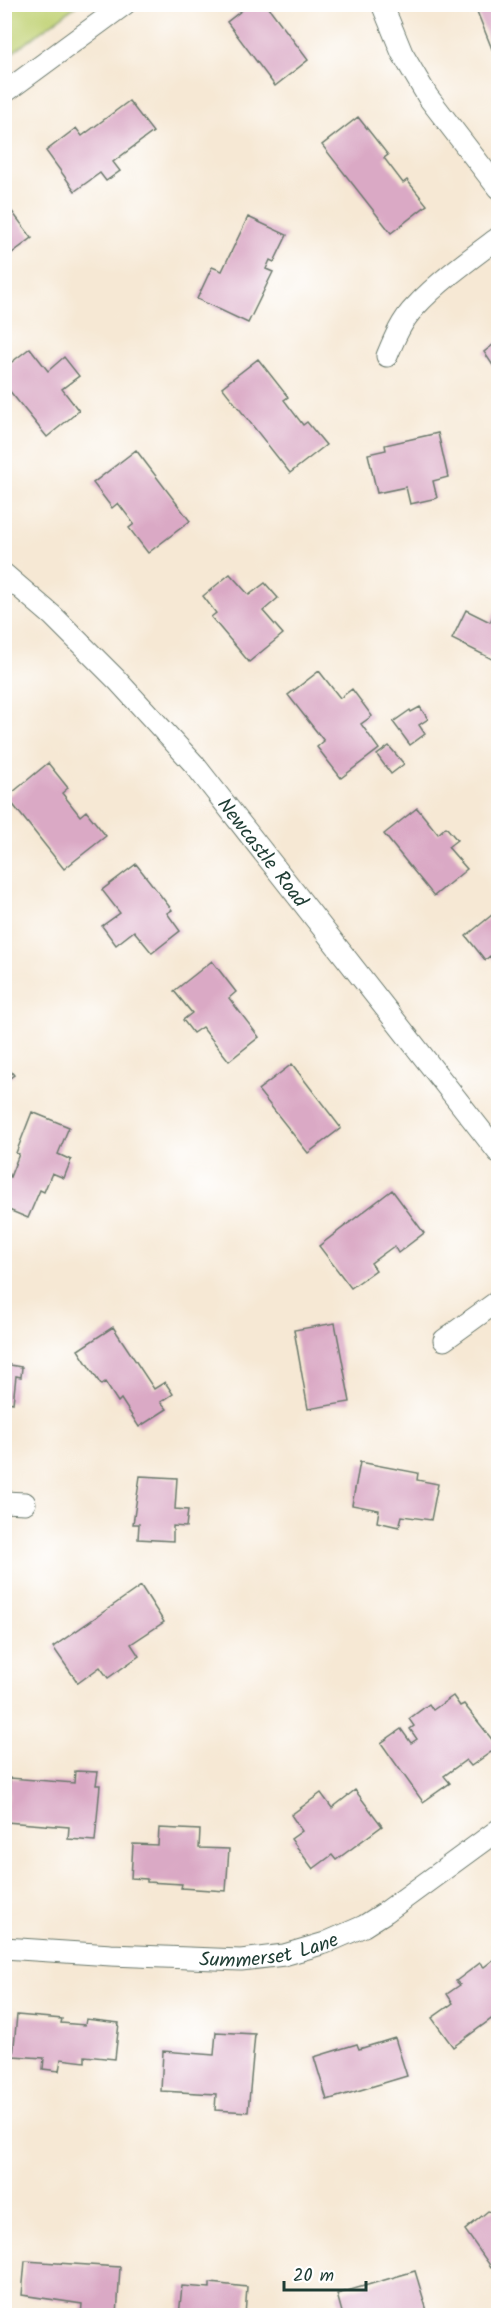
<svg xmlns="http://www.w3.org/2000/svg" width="503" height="2320" viewBox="0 0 503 2320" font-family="Kalam,sans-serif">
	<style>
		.green { fill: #c1d275; stroke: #708854; stroke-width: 1.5 }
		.building { fill: #daa9c5 }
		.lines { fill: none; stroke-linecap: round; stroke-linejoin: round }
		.street-casing { stroke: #6a796c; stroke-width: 23 }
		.street { stroke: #fff; stroke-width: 21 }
		.labels { text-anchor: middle; stroke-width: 4.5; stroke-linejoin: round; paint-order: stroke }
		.street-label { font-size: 20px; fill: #1f3d34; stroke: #fff }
	</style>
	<rect width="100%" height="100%" fill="#fff"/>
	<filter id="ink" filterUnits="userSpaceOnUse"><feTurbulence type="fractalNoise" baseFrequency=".0167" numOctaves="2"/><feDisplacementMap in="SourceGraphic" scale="12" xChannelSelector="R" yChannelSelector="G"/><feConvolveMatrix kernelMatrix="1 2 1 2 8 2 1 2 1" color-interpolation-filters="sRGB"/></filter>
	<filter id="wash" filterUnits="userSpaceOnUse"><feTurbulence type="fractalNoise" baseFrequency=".008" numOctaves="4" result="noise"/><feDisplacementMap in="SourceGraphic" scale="24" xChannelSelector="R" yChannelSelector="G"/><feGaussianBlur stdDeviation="1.35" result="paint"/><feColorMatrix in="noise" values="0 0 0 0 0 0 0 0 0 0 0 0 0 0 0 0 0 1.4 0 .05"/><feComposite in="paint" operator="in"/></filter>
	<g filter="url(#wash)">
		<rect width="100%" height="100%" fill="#f6e8d4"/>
		<!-- green -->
		<path class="green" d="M5,4H77V5L5,58Z"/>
		<g id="blocks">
			<!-- building -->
			<path class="building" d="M250,4H266L308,60L275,86L227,22Z
				M482,4H498V64L476,9L483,6Z
				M129,101L153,132L113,162L120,171L106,181L100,173L75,191L46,151L76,128L82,136Z
				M358,117L388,155L384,158L403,183L407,180L427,205L391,233L322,145Z
				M4,201L32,238L4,259Z
				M248,217L287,235L274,262L270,260L266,269L273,272L248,323L197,299L212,267L222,271Z
				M498,341V373L484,352Z
				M30,348L48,371L64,357L79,376L62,389L79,411L47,437L4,384V368Z
				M258,359L288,397L284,400L303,425L307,422L326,445L290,473L222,387Z
				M438,433L448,477L433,481L437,498L410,504L406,487L377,493L368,454L386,450L385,445Z
				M136,450L190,521L148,553L129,528L134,524L118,503L112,508L93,483Z
				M230,574L249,595L265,583L278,598L263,611L283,634L249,662L211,617L216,613L203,596Z
				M498,606V662L452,639L466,610L490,622Z
				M319,671L340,698L352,689L372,716L361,724L379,749L341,778L317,747L324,741L288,695Z
				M420,707L428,719L419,725L425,734L410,745L393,722L410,710L411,712Z
				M389,746L404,764L391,774L377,755Z
				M48,763L68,788L62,793L80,816L86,811L106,836L64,869L7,797Z
				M417,808L438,834L446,827L457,840L448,847L467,869L434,896L384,834Z
				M136,864L172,910L167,913L180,931L152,953L134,931L116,945L102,926L120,913L102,890Z
				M498,910V966L490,956L485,960L466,936Z
				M212,961L236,992L229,998L259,1037L229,1061L202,1027L193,1033L183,1020L192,1013L174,991Z
				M4,1063L14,1075L4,1082Z
				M292,1064L341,1128L308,1153L258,1090Z
				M32,1112L69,1127L58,1154L71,1160L64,1178L52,1173L44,1192L40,1190L28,1218L4,1208V1181L7,1175L10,1177L19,1154L16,1153Z
				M392,1190L424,1233L398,1253L394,1246L371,1263L376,1270L351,1288L319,1246Z
				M335,1323L350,1402L308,1409L294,1330Z
				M113,1327L154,1389L165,1382L173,1394L161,1402L167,1409L139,1427L121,1399L118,1402L105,1382L101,1385L78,1350Z
				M4,1364L22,1367L21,1377L16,1376L13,1403L4,1401Z
				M360,1462L418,1473L417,1480L438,1484L431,1520L402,1516L399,1527L377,1522L379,1510L352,1505Z
				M140,1476L177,1478L175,1509L188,1510L186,1527L173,1526V1541L138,1539L139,1524H133Z
				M141,1586L164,1622L131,1644L139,1656L108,1678L100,1667L78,1683L53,1647Z
				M453,1696L460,1706L464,1704L498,1747L471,1766L466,1760L444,1776L450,1783L423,1802L381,1743L401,1729L411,1743L417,1739L410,1729L414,1726L409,1719L429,1704L433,1710Z
				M75,1771L98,1772L96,1785H100L95,1841L68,1839L69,1827L6,1822L10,1778L74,1783Z
				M355,1790L382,1826L336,1860L332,1855L313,1869L291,1839L302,1831L291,1815L321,1793L332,1808Z
				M159,1828L200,1830L199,1848L229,1849L226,1891L181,1888L182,1884L147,1882V1879L131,1878L133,1844L158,1845Z
				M498,1956V2014L453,2047L432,2018L453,2003L447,1994L460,1985L456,1981L480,1963L484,1967Z
				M17,2015L62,2019L61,2023L85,2025L86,2019L119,2023L115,2059L85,2056V2062L61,2059L59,2071L43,2069L44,2058L13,2056Z
				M216,2032L255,2034L248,2112L215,2110L216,2094L161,2091L163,2051L214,2055Z
				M395,2038L407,2076L327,2100L314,2057L357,2044L359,2049Z
				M498,2207V2261L491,2267L465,2230L488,2211L491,2212Z
				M25,2261L120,2267L117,2316H81L82,2304L22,2295Z
				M415,2271L428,2314L343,2316L337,2294Z
				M210,2283L247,2287L245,2316H179L182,2286L210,2288Z"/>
		</g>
	</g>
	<g filter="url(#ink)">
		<use href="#blocks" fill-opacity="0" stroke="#6a796c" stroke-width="1.5"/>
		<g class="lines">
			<defs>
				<g id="street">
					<path d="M382,4L402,53L428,97L498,188"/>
					<path d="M4,93L125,4"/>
					<path d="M387,356C394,339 402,320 415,307C439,281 470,259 498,238"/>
					<path id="s1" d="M4,574L53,616L117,680L194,764L498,1152"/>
					<path d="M444,1340L498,1301"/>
					<path d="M4,1502L25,1503"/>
					<path id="s2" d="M4,1948L111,1955L241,1960L284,1955L325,1943L364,1926L386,1912L498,1830"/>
				</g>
			</defs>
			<!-- street casing -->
			<use href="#street" class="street-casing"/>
			<!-- street -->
			<use href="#street" class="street"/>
		</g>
	</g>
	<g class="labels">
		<!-- street labels -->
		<g class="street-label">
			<text dy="7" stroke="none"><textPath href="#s1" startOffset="381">Newcastle Road</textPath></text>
			<text dy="7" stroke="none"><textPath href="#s2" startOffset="266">Summerset Lane</textPath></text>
		</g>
	</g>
	<!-- margin -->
	<rect width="503" height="2320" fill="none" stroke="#fff" stroke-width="24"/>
	<!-- scale -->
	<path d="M284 2281v9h82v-9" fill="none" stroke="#1f3d34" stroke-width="3"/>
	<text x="293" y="2281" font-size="18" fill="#1f3d34" stroke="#ffffff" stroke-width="4.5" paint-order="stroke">20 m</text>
</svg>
